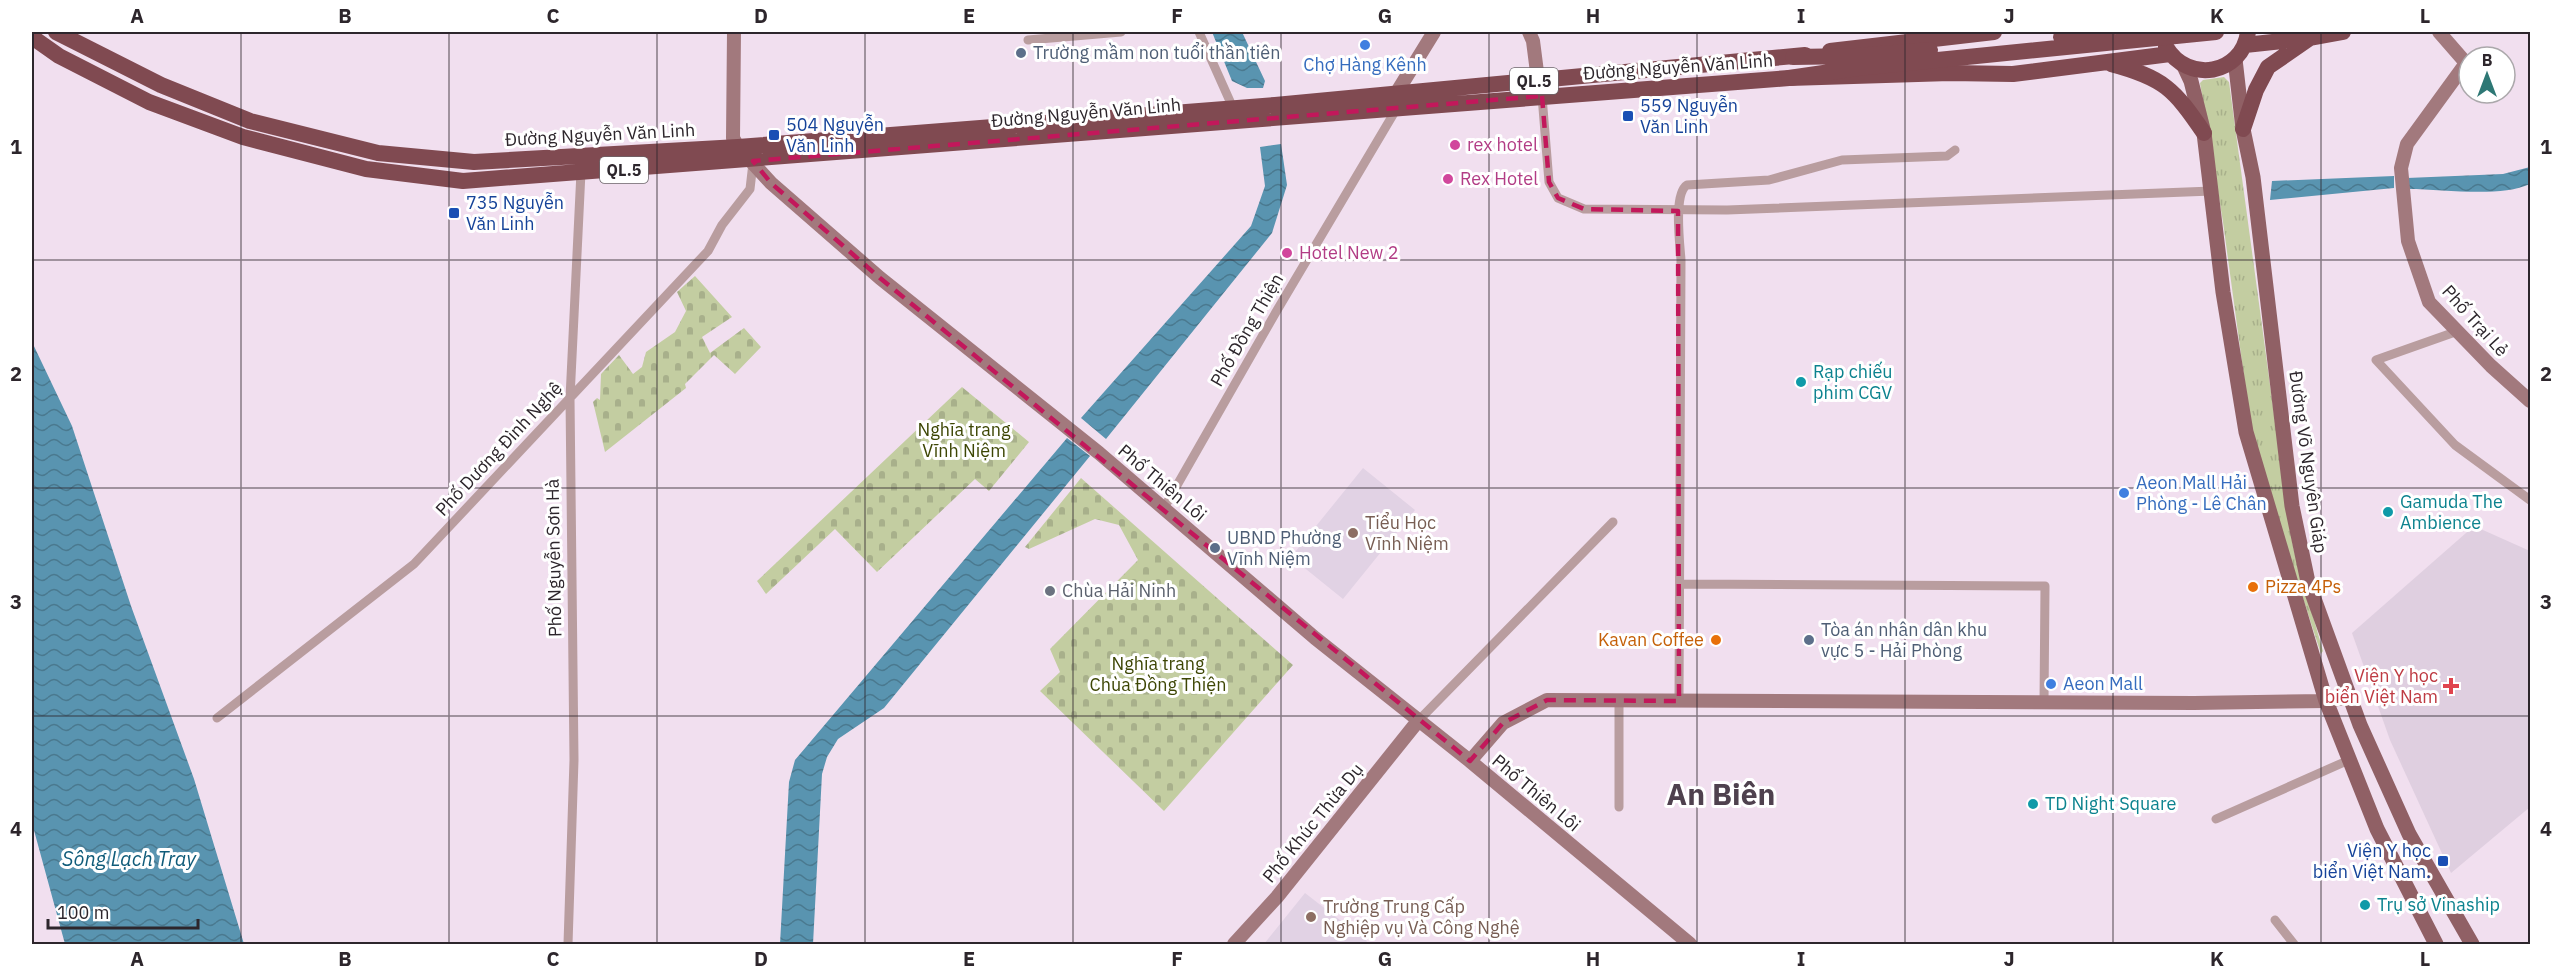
<svg xmlns="http://www.w3.org/2000/svg" width="2562" height="976" viewBox="0 0 2562 976" font-family="'IBM Plex Sans',sans-serif">
	<style>
		.education { fill: #e1d2e4 }
		.medical { fill: #dfcfe0 }
		.grass { fill: url(#grass-tufts) }
		.cemetery { fill: url(#cemetery-stones) }
		.water { fill: url(#water-waves) }
		.lines { fill: none; stroke-linecap: round; stroke-linejoin: round }
		.street { stroke: #b99d9f; stroke-width: 9 }
		.secondary { stroke: #a2797d; stroke-width: 14 }
		.primary { stroke: #906065; stroke-width: 15 }
		.highway { stroke: #804a51; stroke-width: 16 }
		.highway-bridge { stroke: #804a51; stroke-width: 16 }
		.marked { fill: none; stroke: #c2185b; stroke-width: 4.5; stroke-dasharray: 12 8; stroke-linejoin: round }
		.grid { fill: none; stroke: #2d262c; stroke-width: 1.5; stroke-opacity: 0.55 }
		.shop-dot { fill: #3f7fe0; stroke: #fff; stroke-width: 2 }
		.service-dot { fill: #5c6f8a; stroke: #fff; stroke-width: 2 }
		.transit-dot { fill: #1a4fb4; stroke: #fff; stroke-width: 2 }
		.hotel-dot { fill: #d1479c; stroke: #fff; stroke-width: 2 }
		.culture-dot { fill: #0f9aa8; stroke: #fff; stroke-width: 2 }
		.education-dot { fill: #8d6e63; stroke: #fff; stroke-width: 2 }
		.food-dot { fill: #e8710a; stroke: #fff; stroke-width: 2 }
		.worship-dot { fill: #6b7280; stroke: #fff; stroke-width: 2 }
		.health-dot { fill: #e0444e; stroke: #fff; stroke-width: 2 }
		.labels { text-anchor: middle; stroke-width: 6; stroke-linejoin: round; paint-order: stroke }
		.shield { fill: #fff; stroke: #6c676b; stroke-width: 1.5 }
		.shield-label { font-size: 16px; font-weight: bold; fill: #2d262c }
		.service-label { font-size: 18px; fill: #4e5e75; stroke: #fff; text-anchor: start }
		.shop-label { font-size: 18px; fill: #366cbe; stroke: #fff; text-anchor: start }
		.street-label { font-size: 18px; fill: #2d262c; stroke: #fff }
		.transit-label { font-size: 18px; fill: #164399; stroke: #fff; text-anchor: start }
		.hotel-label { font-size: 18px; fill: #b23c85; stroke: #fff; text-anchor: start }
		.culture-label { font-size: 18px; fill: #0d838f; stroke: #fff; text-anchor: start }
		.park-label { font-size: 18px; fill: #3d4604; stroke: #fff }
		.education-label { font-size: 18px; fill: #785e54; stroke: #fff; text-anchor: start }
		.food-label { font-size: 18px; fill: #c56008; stroke: #fff; text-anchor: start }
		.worship-label { font-size: 18px; fill: #5b616d; stroke: #fff; text-anchor: start }
		.health-label { font-size: 18px; fill: #be3a42; stroke: #fff; text-anchor: end }
		.water-label { font-size: 20px; font-style: italic; fill: #105c7a; stroke: #fff }
		.town-label { font-size: 30px; font-weight: bold; fill: #4f414e; stroke: #fff }
		.neatline { fill: none; stroke: #2d262c; stroke-width: 2 }
		.grid-label { font-size: 20px; text-anchor: middle; font-weight: bold; fill: #2d262c }
	</style>
	<defs>
		<pattern id="grass-tufts" width="24" height="20" patternUnits="userSpaceOnUse" patternTransform="scale(1.5)"><rect width="24" height="20" fill="#c3cda1"/><path d="M3 7l-1-3M5 7V3M7 7l1-3M15 17l-1-3M17 17v-4M19 17l1-3" fill="none" stroke="#a8b08b"/></pattern>
		<pattern id="cemetery-stones" width="16" height="16" patternUnits="userSpaceOnUse" patternTransform="scale(1.5)"><rect width="16" height="16" fill="#c3cda1"/><path d="M2 7V4a2 2 0 0 1 4 0v3zM10 15v-3a2 2 0 0 1 4 0v3z" fill="#a8b08b"/></pattern>
		<pattern id="water-waves" width="16" height="10" patternUnits="userSpaceOnUse" patternTransform="scale(1.5)"><rect width="16" height="10" fill="#5994b0"/><path d="M0 5q4-4 8 0t8 0" fill="none" stroke="#4a798f"/></pattern>
	</defs>
	<rect width="100%" height="100%" fill="#f1dfef"/>
	<!-- education -->
	<path class="education" d="M1363,468L1415,510L1343,599L1291,557Z
		M1305,893L1367,941L1365,944H1264Z"/>
	<!-- medical -->
	<path class="medical" d="M2474,526L2530,551V807L2451,873L2390,740L2352,633Z"/>
	<!-- grass -->
	<path class="grass" d="M2224,77L2229,82L2289,525L2294,551L2323,651L2321,654L2253,443L2223,222L2200,83L2203,80Z"/>
	<!-- cemetery -->
	<path class="cemetery" d="M695,276L732,317L702,337L710,353L744,328L761,347L735,374L714,355L685,384L686,388L605,452L593,402L597,398L600,400L601,374L619,355L633,374L642,367L646,352L675,332L686,311L677,292Z
		M962,387L1029,442L989,491L975,479L877,572L835,529L766,594L757,581Z
		M1081,478L1293,665L1164,811L1040,691L1060,672L1050,649L1138,560L1119,525L1095,519L1029,549L1025,547Z"/>
	<!-- water -->
	<path class="water" d="M1212,32H1242L1265,81L1263,88H1247L1232,81Z
		M1281,144L1287,185L1272,233L1106,439L1081,418L1251,226L1265,186L1260,147Z
		M2530,167V184C2500,198 2443,189 2409,189L2407,178L2503,174Z
		M2394,176V188L2270,200L2272,181Z
		M32,342L72,426L131,606L194,779L244,944H65L32,823Z
		M1067,438L1090,456L884,708L838,739L827,757L822,774L813,944H780L789,782L795,760Z"/>
	<g class="lines">
		<!-- street -->
		<path class="street" d="M1199,32L1233,108
			M1028,40L1121,32
			M1542,96L1549,182L1558,198L1584,209L1727,210L2212,191
			M2458,331L2376,360L2455,445L2530,500
			M1164,508L1276,312L1397,108
			M1681,584L2045,586L2044,702
			M1619,701V807
			M1679,701L1681,260C1680,244 1673,194 1687,185L1769,180L1842,160L1947,156L1955,150
			M217,718L414,564L708,251L722,225L750,189L753,163
			M1418,721L1613,522
			M2216,819L2349,760
			M2275,920L2294,944
			M568,944L574,760L570,398L581,172"/>
		<!-- secondary -->
		<path class="secondary" d="M734,32L733,138L738,147L771,183L880,278L1099,453L1315,638L1470,761L1690,944
			M1529,32L1533,41L1538,80
			M2439,32L2466,63L2407,144L2401,168L2408,241L2429,302L2491,366L2530,401
			M1397,92L1434,32
			M1470,761L1503,723L1547,700L2194,703L2326,701L2349,697
			M1234,944L1277,897L1418,721"/>
		<!-- primary -->
		<path class="primary" d="M2235,59L2243,129L2253,177L2292,506L2308,582L2360,725L2409,834L2472,944
			M2184,66L2191,81L2204,133L2223,292L2246,432L2326,701L2377,829L2436,944"/>
		<!-- highway -->
		<path class="highway" d="M56,32L161,85L250,121L378,153L474,162L738,147L1275,105L1805,55
			M32,37L59,56L149,102L243,137L366,169L463,181L1789,78L1950,73L2013,74L2170,54
			M2245,45L2310,38L2343,32
			M2166,47C2188,84 2242,75 2248,32
			M1830,51L1994,32
			M2111,64C2164,78 2174,89 2204,133
			M2243,129L2256,90L2268,67L2310,38"/>
		<!-- highway-bridge -->
		<path class="highway-bridge" d="M2061,37L2107,32
			M1793,57L1856,56L1930,50
			M1789,78L1858,68L2216,32"/>
	</g>
	<!-- marked area -->
	<path class="marked" d="M1542,96L1549,182L1558,198L1584,209L1678,211L1679,701L1547,700L1503,723L1470,761L880,278L771,183L753,161Z"/>
	<!-- grid -->
	<path class="grid" d="M241,32V944M449,32V944M657,32V944M865,32V944M1073,32V944M1281,32V944M1489,32V944M1697,32V944M1905,32V944M2113,32V944M2321,32V944M32,260H2530M32,488H2530M32,716H2530"/>
	<!-- markers -->
	<g class="shop-dot">
		<circle cx="1365" cy="45" r="6"/>
		<circle cx="2124" cy="493" r="6"/>
		<circle cx="2051" cy="684" r="6"/>
	</g>
	<g class="service-dot">
		<circle cx="1021" cy="53" r="6"/>
		<circle cx="1215" cy="548" r="6"/>
		<circle cx="1809" cy="640" r="6"/>
	</g>
	<g class="transit-dot">
		<rect x="1622" y="110" width="12" height="12" rx="3"/>
		<rect x="768" y="129" width="12" height="12" rx="3"/>
		<rect x="448" y="207" width="12" height="12" rx="3"/>
		<rect x="2437" y="855" width="12" height="12" rx="3"/>
	</g>
	<g class="hotel-dot">
		<circle cx="1455" cy="145" r="6"/>
		<circle cx="1448" cy="179" r="6"/>
		<circle cx="1287" cy="253" r="6"/>
	</g>
	<g class="culture-dot">
		<circle cx="1801" cy="382" r="6"/>
		<circle cx="2388" cy="512" r="6"/>
		<circle cx="2033" cy="804" r="6"/>
		<circle cx="2365" cy="905" r="6"/>
	</g>
	<g class="education-dot">
		<circle cx="1353" cy="533" r="6"/>
		<circle cx="1311" cy="917" r="6"/>
	</g>
	<g class="food-dot">
		<circle cx="2253" cy="587" r="6"/>
		<circle cx="1716" cy="640" r="6"/>
	</g>
	<circle class="worship-dot" cx="1050" cy="591" r="6"/>
	<path class="health-dot" d="M2448 677h6v6h6v6h-6v6h-6v-6h-6v-6h6z"/>
	<g class="labels">
		<!-- shield labels -->
		<g class="shield">
			<rect x="1510" y="68" width="48" height="26" rx="4.5"/>
			<rect x="600" y="157" width="48" height="26" rx="4.5"/>
		</g>
		<g class="shield-label">
			<text x="1534" y="87">QL.5</text>
			<text x="624" y="176">QL.5</text>
		</g>
		<!-- service labels -->
		<g class="service-label">
			<text x="1033" y="59">Trường mầm non tuổi thần tiên</text>
			<text x="1227" y="544">UBND Phường<tspan x="1227" dy="21">Vĩnh Niệm</tspan></text>
			<text x="1821" y="636">Tòa án nhân dân khu<tspan x="1821" dy="21">vực 5 - Hải Phòng</tspan></text>
		</g>
		<!-- shop labels -->
		<g class="shop-label">
			<text x="1365" y="71" text-anchor="middle">Chợ Hàng Kênh</text>
			<text x="2136" y="489">Aeon Mall Hải<tspan x="2136" dy="21">Phòng - Lê Chân</tspan></text>
			<text x="2063" y="690">Aeon Mall</text>
		</g>
		<!-- street labels -->
		<g class="street-label">
			<text transform="translate(1678 67) rotate(-4)" y="6">Đường Nguyễn Văn Linh</text>
			<text transform="translate(1086 113) rotate(-5)" y="6">Đường Nguyễn Văn Linh</text>
			<text transform="translate(600 135) rotate(-3)" y="6">Đường Nguyễn Văn Linh</text>
			<text transform="translate(2475 321) rotate(48)" y="6">Phố Trại Lẻ</text>
			<text transform="translate(1247 330) rotate(-60)" y="6">Phố Đồng Thiện</text>
			<text transform="translate(499 449) rotate(-47)" y="6">Phố Dương Đình Nghệ</text>
			<text transform="translate(2308 462) rotate(82)" y="6">Đường Võ Nguyên Giáp</text>
			<text transform="translate(1162 483) rotate(40)" y="6">Phố Thiên Lôi</text>
			<text transform="translate(554 558) rotate(-91)" y="6">Phố Nguyễn Sơn Hà</text>
			<text transform="translate(1536 793) rotate(40)" y="6">Phố Thiên Lôi</text>
			<text transform="translate(1313 823) rotate(-51)" y="6">Phố Khúc Thừa Dụ</text>
		</g>
		<!-- transit labels -->
		<g class="transit-label">
			<text x="1640" y="112">559 Nguyễn<tspan x="1640" dy="21">Văn Linh</tspan></text>
			<text x="786" y="131">504 Nguyễn<tspan x="786" dy="21">Văn Linh</tspan></text>
			<text x="466" y="209">735 Nguyễn<tspan x="466" dy="21">Văn Linh</tspan></text>
			<text x="2431" y="857" text-anchor="end">Viện Y học<tspan x="2431" dy="21">biển Việt Nam.</tspan></text>
		</g>
		<!-- hotel labels -->
		<g class="hotel-label">
			<text x="1467" y="151">rex hotel</text>
			<text x="1460" y="185">Rex Hotel</text>
			<text x="1299" y="259">Hotel New 2</text>
		</g>
		<!-- culture labels -->
		<g class="culture-label">
			<text x="1813" y="378">Rạp chiếu<tspan x="1813" dy="21">phim CGV</tspan></text>
			<text x="2400" y="508">Gamuda The<tspan x="2400" dy="21">Ambience</tspan></text>
			<text x="2045" y="810">TD Night Square</text>
			<text x="2377" y="911">Trụ sở Vinaship</text>
		</g>
		<!-- park labels -->
		<g class="park-label">
			<text x="964" y="436">Nghĩa trang<tspan x="964" dy="21">Vĩnh Niệm</tspan></text>
			<text x="1158" y="670">Nghĩa trang<tspan x="1158" dy="21">Chùa Đồng Thiện</tspan></text>
		</g>
		<!-- education labels -->
		<g class="education-label">
			<text x="1365" y="529">Tiểu Học<tspan x="1365" dy="21">Vĩnh Niệm</tspan></text>
			<text x="1323" y="913">Trường Trung Cấp<tspan x="1323" dy="21">Nghiệp vụ Và Công Nghệ</tspan></text>
		</g>
		<!-- food labels -->
		<g class="food-label">
			<text x="2265" y="593">Pizza 4Ps</text>
			<text x="1704" y="646" text-anchor="end">Kavan Coffee</text>
		</g>
		<!-- worship labels -->
		<g class="worship-label">
			<text x="1062" y="597">Chùa Hải Ninh</text>
		</g>
		<!-- health labels -->
		<g class="health-label">
			<text x="2438" y="682">Viện Y học<tspan x="2438" dy="21">biển Việt Nam</tspan></text>
		</g>
		<!-- water labels -->
		<g class="water-label">
			<text x="129" y="866">Sông Lạch Tray</text>
		</g>
		<!-- town labels -->
		<g class="town-label">
			<text x="1721" y="805">An Biên</text>
		</g>
	</g>
	<!-- border -->
	<rect width="2562" height="976" fill="none" stroke="#ffffff" stroke-width="66"/>
	<!-- north arrow -->
	<g transform="translate(2487 75)"><circle r="28" fill="#ffffff" stroke="#aba8ab" stroke-width="1.5"/>
	<path d="M0-4.5L10 22L0 15L-10 22Z" fill="#2e7875"/>
	<text y="-9" font-size="16" font-weight="bold" text-anchor="middle" fill="#2d262c">B</text>
	</g>
	<!-- scale -->
	<path d="M48 919v9h150v-9" fill="none" stroke="#2d262c" stroke-width="3"/>
	<text x="57" y="919" font-size="18" fill="#2d262c" stroke="#ffffff" stroke-width="4.5" paint-order="stroke">100 m</text>
	<rect x="33" y="33" width="2496" height="910" class="neatline"/>
	<g class="grid-label">
		<text x="137" y="23">A</text>
		<text x="345" y="23">B</text>
		<text x="553" y="23">C</text>
		<text x="761" y="23">D</text>
		<text x="969" y="23">E</text>
		<text x="1177" y="23">F</text>
		<text x="1385" y="23">G</text>
		<text x="1593" y="23">H</text>
		<text x="1801" y="23">I</text>
		<text x="2009" y="23">J</text>
		<text x="2217" y="23">K</text>
		<text x="2425" y="23">L</text>
		<text x="16" y="154">1</text>
		<text x="2546" y="154">1</text>
		<text x="16" y="381">2</text>
		<text x="2546" y="381">2</text>
		<text x="16" y="609">3</text>
		<text x="2546" y="609">3</text>
		<text x="16" y="836">4</text>
		<text x="2546" y="836">4</text>
		<text x="137" y="966">A</text>
		<text x="345" y="966">B</text>
		<text x="553" y="966">C</text>
		<text x="761" y="966">D</text>
		<text x="969" y="966">E</text>
		<text x="1177" y="966">F</text>
		<text x="1385" y="966">G</text>
		<text x="1593" y="966">H</text>
		<text x="1801" y="966">I</text>
		<text x="2009" y="966">J</text>
		<text x="2217" y="966">K</text>
		<text x="2425" y="966">L</text>
	</g>
</svg>
